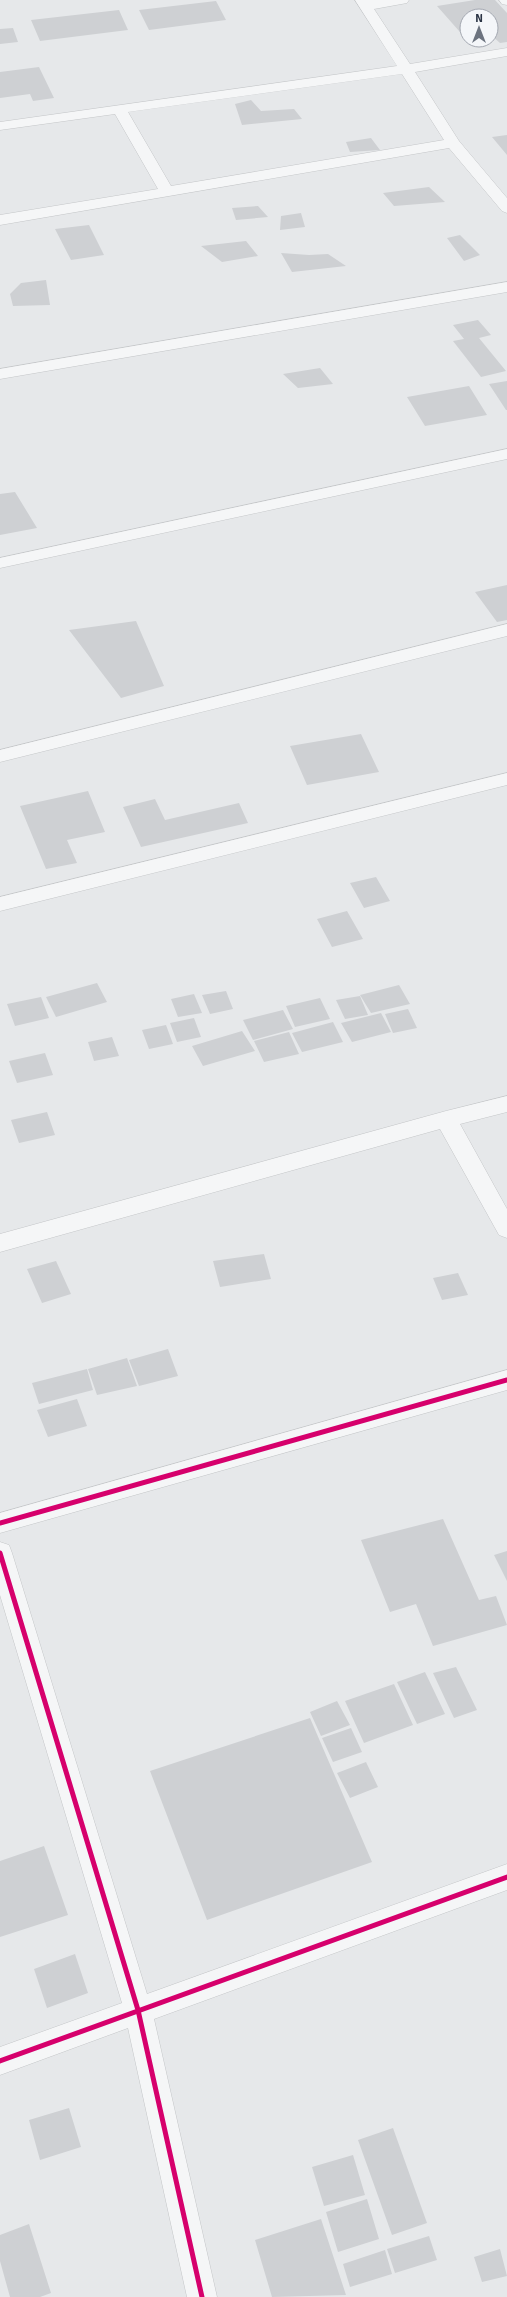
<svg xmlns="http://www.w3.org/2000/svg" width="507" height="2297" viewBox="0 0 507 2297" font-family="Signika,sans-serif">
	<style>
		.building { fill: #ced0d3 }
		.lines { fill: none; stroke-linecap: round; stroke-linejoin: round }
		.minor-casing { stroke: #c4c6c8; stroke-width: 1 }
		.minor { fill: #f5f6f7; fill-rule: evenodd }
		.cycleway-casing { stroke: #f4f6f9; stroke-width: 8 }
		.cycleway { stroke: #d6006c; stroke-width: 5 }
	</style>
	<rect width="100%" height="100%" fill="#e6e8ea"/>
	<!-- building -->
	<path class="building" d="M475,0H495L507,13V42L500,43L491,35V16H467V40L437,6Z
		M216,1L226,20L149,30L139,10Z
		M119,10L128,30L40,41L31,20Z
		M13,28L18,42L0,44V29Z
		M39,67L54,98L33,101L30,94L0,98V72Z
		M251,100L261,111L294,109L302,119L242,125L235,104Z
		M507,135V155L492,137Z
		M371,138L380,150L350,152L346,142Z
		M429,187L445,202L394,206L383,193Z
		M258,206L268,217L236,220L232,208Z
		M301,213L305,227L280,230L281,216Z
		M89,225L104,255L71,260L55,229Z
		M460,235L480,255L464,261L447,238Z
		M246,241L258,256L222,262L201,246Z
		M281,253L309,255L328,254L346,266L292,272Z
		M46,280L50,305L13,306L10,294L21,283Z
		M478,320L491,335L479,338L506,371L481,377L453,341L464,339L453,325Z
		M320,368L333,384L298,388L283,374Z
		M507,381V410H506L489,384Z
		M469,386L487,415L425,426L407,397Z
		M15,492L37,528L0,535V494Z
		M507,585V620L497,622L475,592Z
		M136,621L164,686L121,698L69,630Z
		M361,734L379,772L307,785L290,746Z
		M88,791L105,832L67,840L77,863L46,869L20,806Z
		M155,799L165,820L239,803L248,823L141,847L123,807Z
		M376,877L390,901L364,908L350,883Z
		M347,911L363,939L332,947L317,919Z
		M97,983L107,1002L56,1017L46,997Z
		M399,985L410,1004L371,1013L360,995Z
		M226,991L233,1009L210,1014L202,995Z
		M194,994L202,1013L178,1017L171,999Z
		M360,996L368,1015L345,1019L336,1000Z
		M41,997L49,1018L15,1026L7,1004Z
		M320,998L330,1019L295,1027L286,1006Z
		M408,1009L417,1028L393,1033L385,1014Z
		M283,1010L293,1029L253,1040L243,1020Z
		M381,1013L391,1032L352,1042L341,1023Z
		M194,1018L201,1037L177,1042L170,1023Z
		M333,1022L343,1042L302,1052L292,1033Z
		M166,1025L173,1044L149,1049L142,1030Z
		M242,1031L255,1051L203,1066L192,1046Z
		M289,1032L299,1054L264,1062L254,1041Z
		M112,1037L119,1056L94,1061L88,1042Z
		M45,1053L53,1075L17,1083L9,1061Z
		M47,1112L55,1135L19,1143L11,1120Z
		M264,1254L271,1279L220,1287L213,1261Z
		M56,1261L71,1294L42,1303L27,1269Z
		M458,1273L468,1295L442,1300L433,1278Z
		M168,1349L178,1376L139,1386L129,1360Z
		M127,1358L137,1386L97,1395L88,1369Z
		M87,1369L93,1390L39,1404L32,1383Z
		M77,1399L87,1426L48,1437L37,1410Z
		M443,1519L479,1600L496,1596L507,1625L433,1646L416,1604L390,1612L361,1540Z
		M507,1551V1581L494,1555Z
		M456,1667L477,1710L454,1718L433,1673Z
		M425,1672L445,1714L417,1724L397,1682Z
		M394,1684L413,1725L364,1743L345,1701Z
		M337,1701L350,1725L321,1736L310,1712Z
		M310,1718L372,1862L207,1920L150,1771Z
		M351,1728L362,1752L333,1762L322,1738Z
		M366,1762L378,1787L350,1798L337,1773Z
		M44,1846L68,1915L0,1937V1861Z
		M75,1954L88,1993L47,2008L34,1969Z
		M69,2108L81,2147L40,2160L29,2120Z
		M393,2128L427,2223L392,2235L358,2140Z
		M353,2155L365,2195L324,2206L312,2167Z
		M367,2199L379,2239L338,2252L326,2212Z
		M321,2219L346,2295L272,2297L255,2240Z
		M29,2224L51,2293L40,2297H10L0,2261V2235Z
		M429,2236L437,2260L395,2273L387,2249Z
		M500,2249L507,2276L482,2282L474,2257Z
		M385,2250L392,2274L350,2287L343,2264Z"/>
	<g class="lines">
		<defs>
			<path id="minor" d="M355,0H409L407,3L374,9L410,64L507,48V56L415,72L459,141L507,198V213L502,211L449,148L0,225V215L158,189L115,114L0,130V122L397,66ZM402,74L444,140L171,186L128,112Z
				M499,0H507V5L502,4Z
				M507,282V292L0,379V369Z
				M507,449V459L0,568V558Z
				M507,624V636L0,762V750Z
				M507,773V785L0,911V897Z
				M507,1096V1112L460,1124L507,1209V1238L499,1235L440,1129L0,1252V1234L446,1111Z
				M507,1370V1390L0,1533V1513Z
				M0,1542L9,1545L12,1553L147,1994L507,1864V1890L154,2019L217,2297H187L128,2028L0,2075V2047L122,2003L0,1595Z"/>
		</defs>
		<!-- minor casing -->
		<use href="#minor" class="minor-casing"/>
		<!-- minor -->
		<use href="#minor" class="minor"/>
		<defs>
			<path id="cycleway" d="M0,1523L507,1380
				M0,1553L138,2010L202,2297
				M0,2061L507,1877"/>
		</defs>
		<!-- cycleway casing -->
		<use href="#cycleway" class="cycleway-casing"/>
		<!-- cycleway -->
		<use href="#cycleway" class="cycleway"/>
	</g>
	<!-- north arrow -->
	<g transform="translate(479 28)"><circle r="19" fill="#f4f6f9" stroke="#a4a8b1"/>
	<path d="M0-3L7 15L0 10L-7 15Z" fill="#6c737f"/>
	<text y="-6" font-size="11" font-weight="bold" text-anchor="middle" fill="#2b3445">N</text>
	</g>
</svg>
